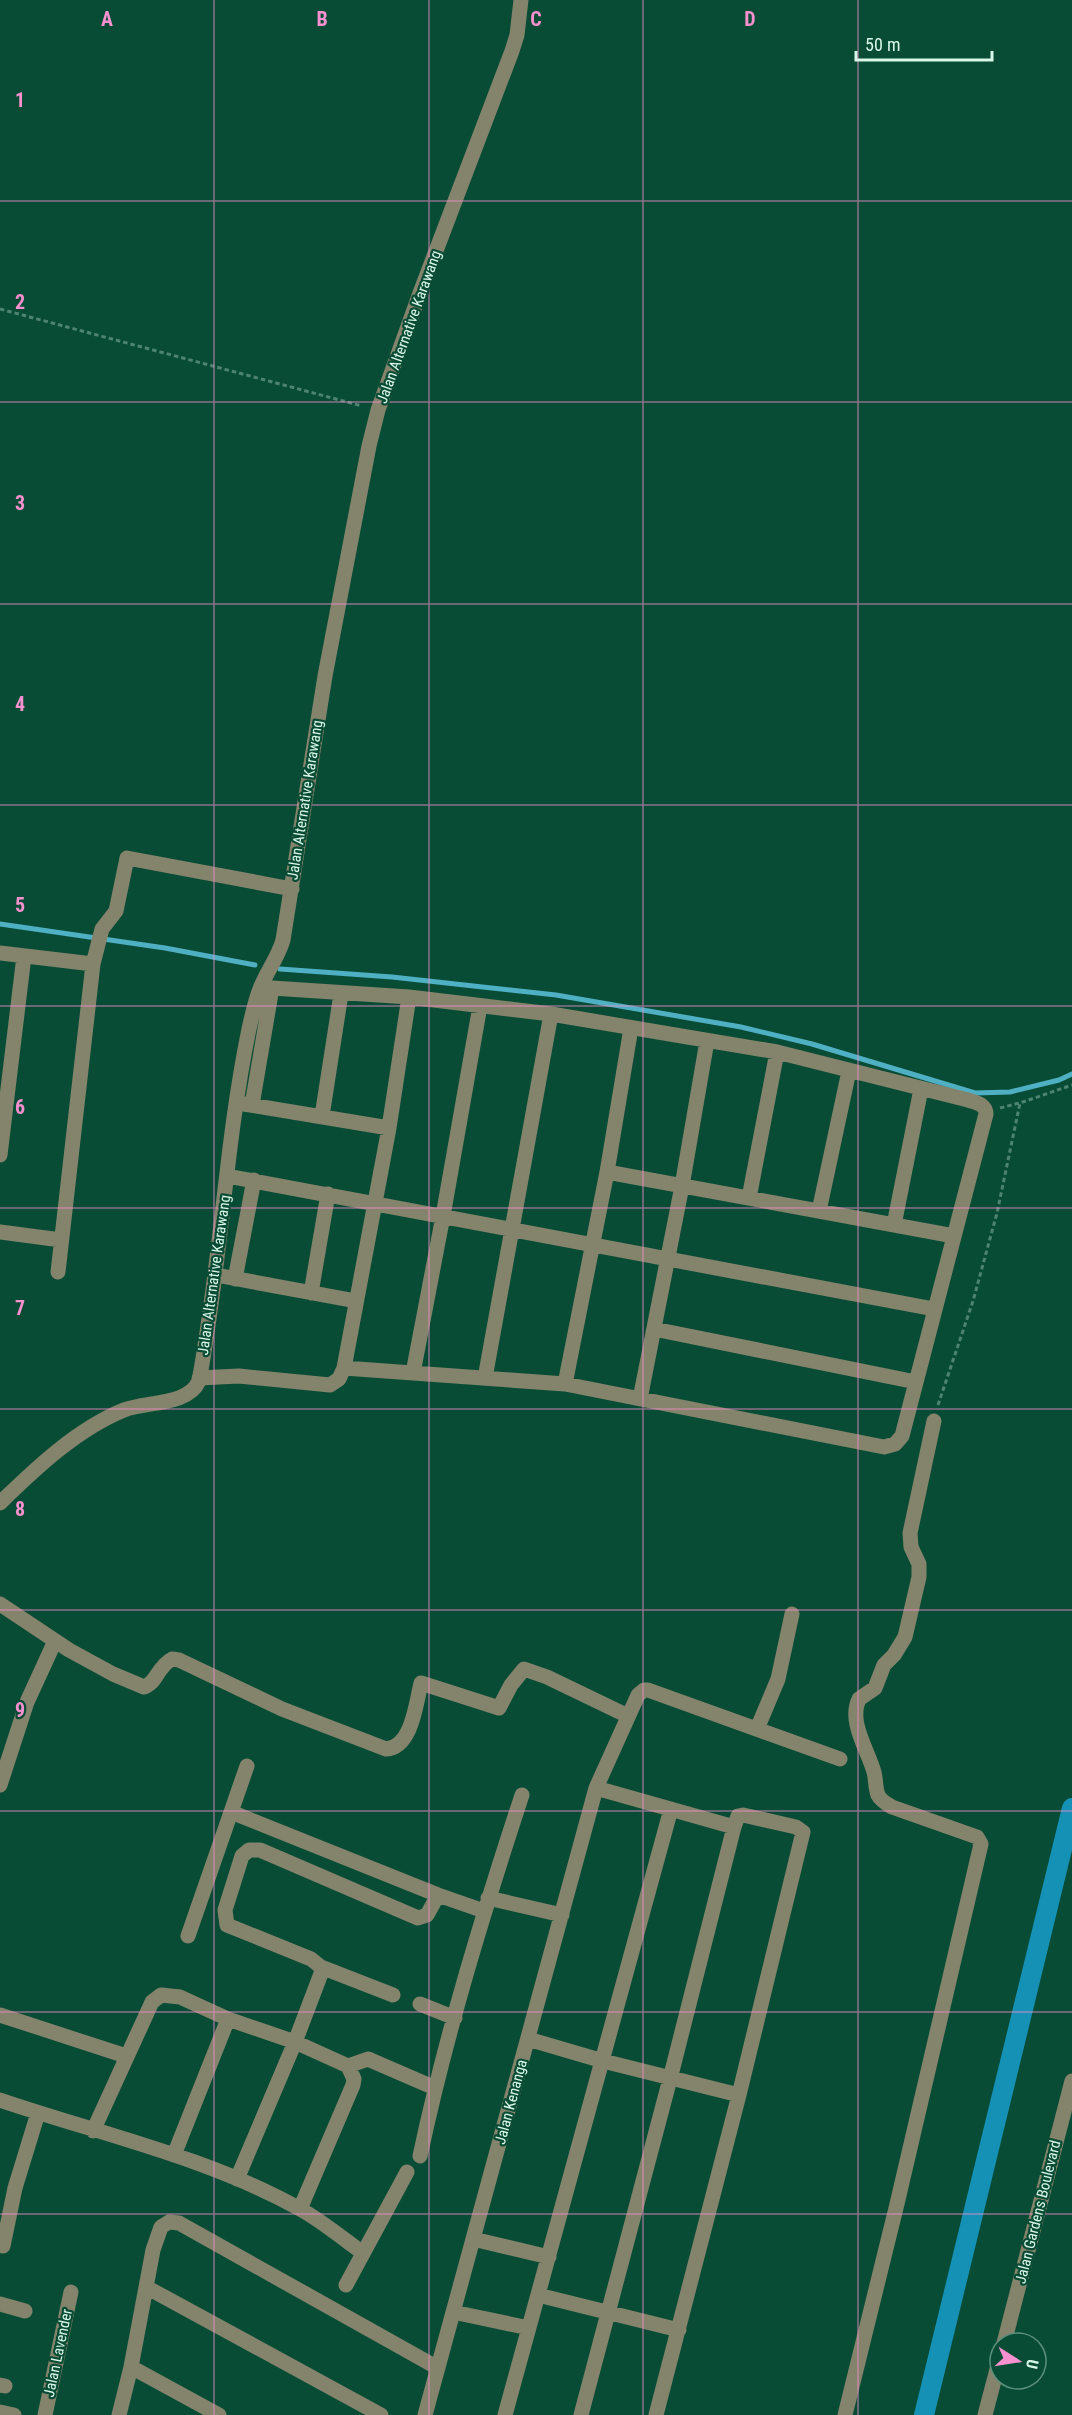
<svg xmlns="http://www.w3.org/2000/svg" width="1072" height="2415" viewBox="0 0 1072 2415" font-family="'Roboto Condensed',sans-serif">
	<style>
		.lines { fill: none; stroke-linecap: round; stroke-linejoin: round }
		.stream { stroke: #4fb0c4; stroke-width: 5 }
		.canal { stroke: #1491b5; stroke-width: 20 }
		.path { stroke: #4d8470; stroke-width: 3; stroke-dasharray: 4.5 3; stroke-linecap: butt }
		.minor { stroke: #84836c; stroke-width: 15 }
		.grid { fill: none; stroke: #f790ce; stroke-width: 1.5; stroke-opacity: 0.55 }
		.labels { text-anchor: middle; stroke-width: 4.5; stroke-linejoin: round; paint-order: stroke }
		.street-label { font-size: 15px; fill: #d9f7e8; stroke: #094c35 }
		.grid-label { font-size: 20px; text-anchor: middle; font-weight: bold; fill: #f790ce; stroke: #094c35; stroke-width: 4.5; stroke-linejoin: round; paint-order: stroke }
	</style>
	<rect width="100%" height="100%" fill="#094c35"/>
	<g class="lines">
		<!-- stream -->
		<path class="stream" d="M0,924L165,948L255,965
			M280,969L392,977L556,995L741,1027L812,1044L975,1093L1010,1092L1059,1080L1072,1074"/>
		<!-- canal -->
		<path class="canal" d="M924,2415L1072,1808"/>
		<!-- path -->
		<path class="path" d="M0,309L362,406
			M1000,1108L1019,1103
			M938,1405L973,1301L997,1213L1020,1103L1072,1085"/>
		<!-- minor -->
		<path class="minor" d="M0,953L93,964
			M244,1104L389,1128
			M322,1116L341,994
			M0,1155L24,956
			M607,1172L954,1236
			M227,1176L934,1309
			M749,1198L777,1052
			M819,1211L849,1071
			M894,1225L921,1089
			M0,1232L61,1240
			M58,1272L93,964L102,929L116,911L127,858L292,889
			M216,1275L356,1301
			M235,1279L254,1180
			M311,1293L328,1194
			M654,1329L916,1382
			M344,1368L389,1128L409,997
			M413,1373L443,1216L480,1006
			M199,1378L239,1376L330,1385L339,1379L344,1368L565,1384L884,1447L895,1444L902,1436L986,1114C986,1104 976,1103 968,1100L777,1052L551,1014L409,997L272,988L252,1105
			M485,1378L551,1014
			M565,1384L607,1172L631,1028
			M640,1399L682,1186L707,1041
			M0,1503C36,1468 77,1429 124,1410C146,1401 188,1406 199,1381C221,1264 225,1145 249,1029C252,1016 255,1001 260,989C266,972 278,958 283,940L325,676L369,446L378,410L420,293L512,51L517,35L521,0
			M0,1604L69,1650L113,1674L144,1687C157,1683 157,1667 172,1659L179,1660L282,1709L386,1749C412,1748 416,1703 421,1683L499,1708L511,1685L524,1669L547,1677L628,1716
			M757,1729L778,1679L792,1614
			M0,1785L27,1702L55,1641
			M596,1788L734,1827L738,1816L743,1815L796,1827L803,1832L739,2095L656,2415
			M231,1812L438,1895L484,1911
			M488,1898L562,1915
			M188,1936L247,1766
			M321,1967L393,1995
			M420,2004L455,2018
			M0,2015L126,2056
			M528,2039L603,2061L739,2095
			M348,2066L368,2059L435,2088
			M0,2100C100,2134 207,2157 300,2209C322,2221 342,2238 363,2253
			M93,2131L152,2002L161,1995L180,1997L228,2019L295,2042L348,2066L354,2079L353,2085L300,2209
			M174,2155L228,2019
			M420,2156C446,2034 483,1914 522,1795
			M237,2179L295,2042L322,1971L321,1967L311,1959L227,1925L225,1910L242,1856L249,1850H260L418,1918L427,1915L438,1895
			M473,2239L549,2257
			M3,2246L15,2188L38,2113
			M346,2285L407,2172
			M146,2287L381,2415
			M538,2295L679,2330
			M0,2304L25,2311
			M453,2312L529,2328
			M1004,2343L1072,2081
			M131,2367L219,2415
			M0,2385L5,2386
			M0,2412L14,2415
			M45,2415L71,2292
			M119,2415L131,2367L153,2250L161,2227L169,2222L179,2223L438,2368
			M425,2415L596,1788L638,1695L644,1690H648L840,1759
			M505,2415L671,1809
			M581,2415L670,2079L734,1827
			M845,2415L897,2204L981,1844L977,1837L892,1807C887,1804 881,1801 878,1795C875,1787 876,1779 874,1772C868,1750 848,1722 859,1699L875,1688L884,1665L894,1655L905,1637L919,1577V1564L911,1547L910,1533L934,1421
			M985,2415L1000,2358"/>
	</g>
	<!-- grid -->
	<path class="grid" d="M214,0V2415M429,0V2415M643,0V2415M858,0V2415M0,201H1072M0,402H1072M0,604H1072M0,805H1072M0,1006H1072M0,1208H1072M0,1409H1072M0,1610H1072M0,1811H1072M0,2012H1072M0,2214H1072"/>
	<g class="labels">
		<!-- street labels -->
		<g class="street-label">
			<text transform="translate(409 327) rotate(-70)" y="5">Jalan Alternative Karawang</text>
			<text transform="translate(305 800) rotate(-81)" y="5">Jalan Alternative Karawang</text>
			<text transform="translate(214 1275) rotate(-82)" y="5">Jalan Alternative Karawang</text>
			<text transform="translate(511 2102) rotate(-75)" y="5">Jalan Kenanga</text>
			<text transform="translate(1038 2212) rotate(-76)" y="5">Jalan Gardens Boulevard</text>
			<text transform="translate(58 2353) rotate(-78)" y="5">Jalan Lavender</text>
		</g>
	</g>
	<g class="grid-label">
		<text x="107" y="26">A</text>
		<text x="322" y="26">B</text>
		<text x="536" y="26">C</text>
		<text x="750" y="26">D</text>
		<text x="20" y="107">1</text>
		<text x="20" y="309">2</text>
		<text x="20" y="510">3</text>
		<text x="20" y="711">4</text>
		<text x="20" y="912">5</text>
		<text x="20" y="1114">6</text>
		<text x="20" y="1315">7</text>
		<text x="20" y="1516">8</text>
		<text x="20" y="1717">9</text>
	</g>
	<!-- north arrow -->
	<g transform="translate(1018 2361) rotate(102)"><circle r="28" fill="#094c35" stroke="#5c907d" stroke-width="1.5"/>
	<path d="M0-4.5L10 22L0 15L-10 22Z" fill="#f790ce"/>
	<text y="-9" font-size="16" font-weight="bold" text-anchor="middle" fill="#d9f7e8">U</text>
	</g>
	<!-- scale -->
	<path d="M856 51v9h136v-9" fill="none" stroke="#d9f7e8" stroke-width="3"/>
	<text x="865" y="51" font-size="18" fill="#d9f7e8" stroke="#094c35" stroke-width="4.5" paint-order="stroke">50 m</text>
</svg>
